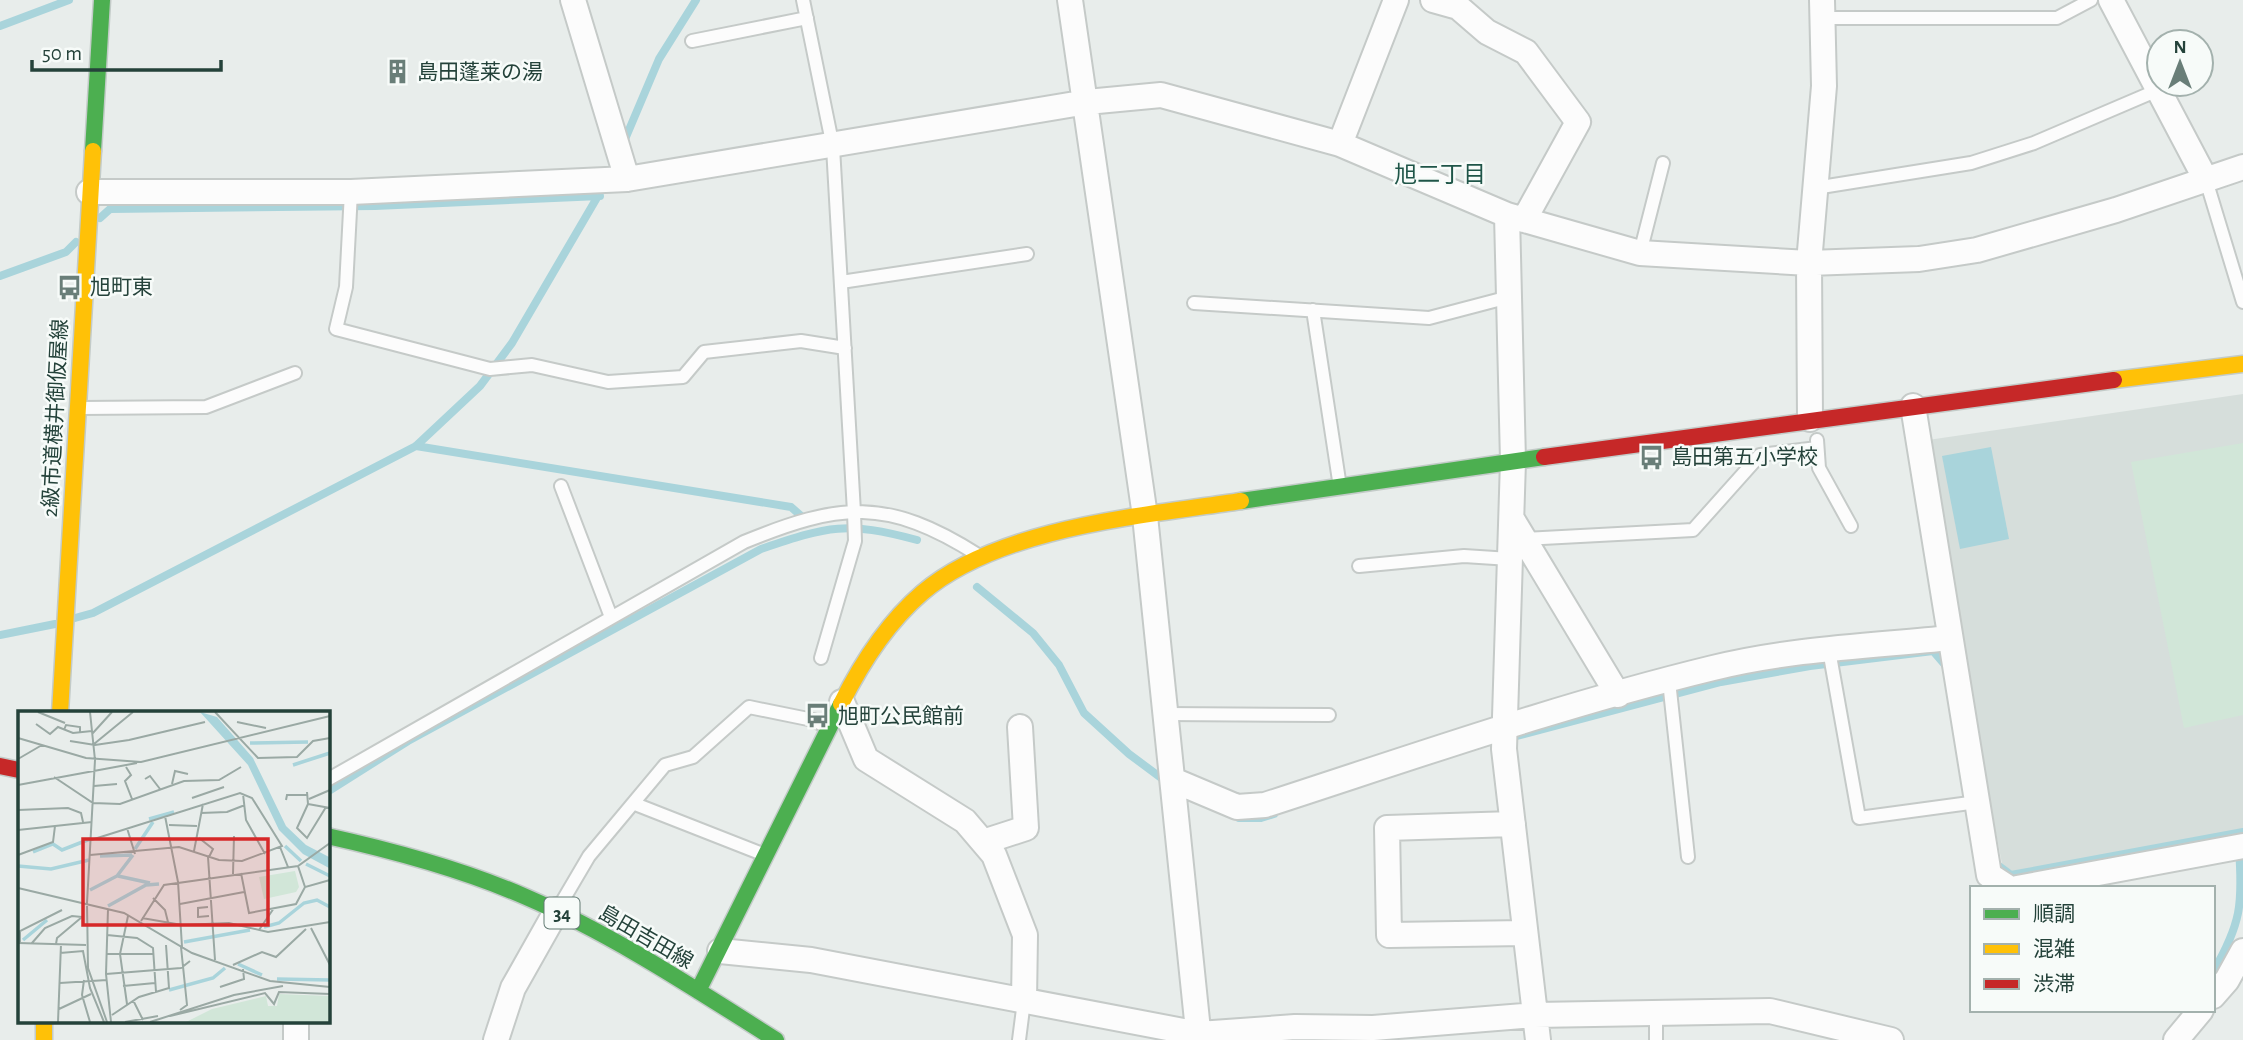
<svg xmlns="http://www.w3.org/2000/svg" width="2243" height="1040" viewBox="0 0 2243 1040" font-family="'Alegreya Sans','Noto Sans JP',sans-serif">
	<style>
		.built { fill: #d6dedb }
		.green { fill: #d1e6d8 }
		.water { fill: #a9d4db }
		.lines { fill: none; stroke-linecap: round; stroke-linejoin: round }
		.stream { stroke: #a9d4db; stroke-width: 8 }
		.lane-casing { stroke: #c5cac8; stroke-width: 16 }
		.street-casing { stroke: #c5cac8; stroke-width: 28 }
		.fast-casing { stroke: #c3cbc8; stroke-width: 19 }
		.slow-casing { stroke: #c3cbc8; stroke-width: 19 }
		.jam-casing { stroke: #c3cbc8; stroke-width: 19 }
		.lane { stroke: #fcfcfc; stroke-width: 12 }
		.street { stroke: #fcfcfc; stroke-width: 24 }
		.fast { stroke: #4caf50; stroke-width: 16 }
		.slow { stroke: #ffc107; stroke-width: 16 }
		.jam { stroke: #c62828; stroke-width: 16 }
		.labels { text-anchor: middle; stroke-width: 5; stroke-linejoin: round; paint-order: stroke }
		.shield { fill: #f7fbf9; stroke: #637a73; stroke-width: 2 }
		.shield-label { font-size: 19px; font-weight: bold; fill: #24423a }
		.poi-label { font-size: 21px; fill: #24423a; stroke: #f7fbf9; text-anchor: start }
		.street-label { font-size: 21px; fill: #24423a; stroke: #f7fbf9 }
		.neighbourhood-label { font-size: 23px; fill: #1f5548; stroke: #f7fbf9 }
		.inset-river { fill: none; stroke: #a9d4db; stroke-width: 3.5 }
		.inset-road { fill: none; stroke: #9aa9a4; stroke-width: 2 }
		.view { fill: #d62828; fill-opacity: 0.15; stroke: #d62828; stroke-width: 3.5 }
		.inset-edge { fill: none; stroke: #24423a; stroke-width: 3.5 }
	</style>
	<rect width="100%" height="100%" fill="#e8edeb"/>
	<!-- built -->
	<path class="built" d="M2243,394V835L2005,879L1965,675L1928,440Z"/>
	<!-- green -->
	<path class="green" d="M2243,443V715L2184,728L2131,462Z"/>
	<!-- water -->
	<path class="water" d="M1991,447L2009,539L1960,549L1942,456Z"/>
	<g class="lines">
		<!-- stream -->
		<path class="stream" d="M0,26L69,0
			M623,144L659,59L696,0
			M100,218L110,209L375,206L600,196
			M0,276L66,252L76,242
			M416,446L791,507L808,522
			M977,587L1033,633L1059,665L1084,713L1129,754L1168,783
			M75,618L93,613L416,446L480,386L512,343L605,184
			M0,635L55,624
			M1513,737L1721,682L1810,666L1933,651L1945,665
			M327,792L408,741L761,549C829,526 846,521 917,540
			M1239,818H1261L1274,814
			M1992,861L2011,875L2243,832
			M2213,972C2241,924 2243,904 2239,849"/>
		<defs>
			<path id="lane" d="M803,0L833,147L854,512L855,541L821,658
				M1822,18H2057L2091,0
				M692,41L807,18
				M2206,180L2243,302
				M1815,188L1971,163L2034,143L2158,90
				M351,192L346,287L336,329L490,369L532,365L608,382L683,377L704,352L801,341L845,348
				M1640,253L1663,163
				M841,282L1027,254
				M1194,303L1429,318L1509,297
				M1313,310L1340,487
				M81,408L206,407L295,373
				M1817,440L1819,468L1851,526
				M561,486L611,617
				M1523,539L1693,530L1760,455L1817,448
				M1359,566L1464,556L1510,559
				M1829,650L1859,818L1977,802
				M1669,681L1688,857
				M1166,714L1329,715
				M327,780L744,542C839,503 887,497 978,555
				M635,804L765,855
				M559,907L589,856L665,765L693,757L749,707L813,720L827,727
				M1656,1013V1040
				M1019,1040L1024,1001"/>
			<path id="street" d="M573,0L627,179
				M1070,0L1145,516L1199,1040
				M1433,0L1458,7L1487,32L1526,52L1578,122L1524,220
				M2111,0L2206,180
				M1340,144L1396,0
				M89,192H351L627,179L1087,102L1161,95L1340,144L1507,215L1640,253L1809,263L1919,259L1977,250L2116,210L2243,167
				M1507,215L1513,461L1504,749L1538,1040
				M1913,406L1989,875L2009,888
				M1810,419L1809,263L1824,86L1822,0
				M1512,519L1618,695
				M842,702L866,759L965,821L994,855L1025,935L1024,1001
				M1173,780L1237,807L1265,805C1413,757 1561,705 1713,668C1789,649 1871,646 1950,638
				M1513,824L1387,828L1389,935L1525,933
				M983,842L1026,828L1020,727
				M2017,888L2243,846
				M720,951L811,960L1199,1034L1295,1027L1373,1028L1535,1015L1770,1011L1891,1040
				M2213,996L2227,980L2243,951
				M296,1040V1021
				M496,1040L513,988L557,910
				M2176,1040L2201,1010"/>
			<path id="fast" d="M93,151L102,0
				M1241,501L1544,457
				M327,836C395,851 462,869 526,897C614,935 695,989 776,1040
				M698,991L841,704"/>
			<path id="slow" d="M2114,380L2243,364
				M841,704C861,664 887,623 922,593C999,527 1142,516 1241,501
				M60,713L93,151
				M44,1021V1040"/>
			<path id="jam" d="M1544,457L2114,380
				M0,766L19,770"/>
		</defs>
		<!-- lane casing -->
		<use href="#lane" class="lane-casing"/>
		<!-- street casing -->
		<use href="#street" class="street-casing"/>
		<!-- fast casing -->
		<use href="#fast" class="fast-casing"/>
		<!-- slow casing -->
		<use href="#slow" class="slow-casing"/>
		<!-- jam casing -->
		<use href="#jam" class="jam-casing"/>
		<!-- lane -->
		<use href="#lane" class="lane"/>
		<!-- street -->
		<use href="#street" class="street"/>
		<!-- fast -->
		<use href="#fast" class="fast"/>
		<!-- slow -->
		<use href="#slow" class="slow"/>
		<!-- jam -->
		<use href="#jam" class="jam"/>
	</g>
	<!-- icons -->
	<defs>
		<symbol id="building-bare" viewBox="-9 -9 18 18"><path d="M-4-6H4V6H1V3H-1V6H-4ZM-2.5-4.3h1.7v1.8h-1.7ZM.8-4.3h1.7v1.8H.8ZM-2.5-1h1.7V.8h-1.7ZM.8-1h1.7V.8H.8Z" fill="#697e78" stroke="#f7fbf9" stroke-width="2.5" paint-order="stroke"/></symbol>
		<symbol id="bus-bare" viewBox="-9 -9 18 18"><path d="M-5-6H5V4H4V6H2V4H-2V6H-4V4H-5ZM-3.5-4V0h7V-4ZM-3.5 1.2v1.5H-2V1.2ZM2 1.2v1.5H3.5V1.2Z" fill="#697e78" stroke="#f7fbf9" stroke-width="2.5" paint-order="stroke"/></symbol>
	</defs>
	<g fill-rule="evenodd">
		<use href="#building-bare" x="380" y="54" width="35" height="35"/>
		<use href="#bus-bare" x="52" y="270" width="35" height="35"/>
		<use href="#bus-bare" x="1634" y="440" width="35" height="35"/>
		<use href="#bus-bare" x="800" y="698" width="35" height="35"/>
	</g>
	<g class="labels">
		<!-- shield labels -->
		<rect class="shield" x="544.5" y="897.5" width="35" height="31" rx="5"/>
		<g class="shield-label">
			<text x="562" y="920">34</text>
		</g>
		<!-- poi labels -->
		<g class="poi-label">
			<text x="417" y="79">島田蓬莱の湯</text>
			<text x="90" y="294">旭町東</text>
			<text x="1671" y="464">島田第五小学校</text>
			<text x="838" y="723">旭町公民館前</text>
		</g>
		<!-- street labels -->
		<g class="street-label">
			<text transform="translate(55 418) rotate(-87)" y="7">2級市道横井御仮屋線</text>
			<text transform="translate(646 937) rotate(30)" y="7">島田吉田線</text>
		</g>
		<!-- neighbourhood labels -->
		<g class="neighbourhood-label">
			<text x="1440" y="182">旭二丁目</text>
		</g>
	</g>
	<!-- overview -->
	<g transform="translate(18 711)">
		<rect width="312" height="312" fill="#e8edeb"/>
		<path d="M277,160L281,176L278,181L246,188L241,166ZM261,283L311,285V311H168L194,298L248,285L250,295H259Z" fill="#d1e6d8"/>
		<path d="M182,1L199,6L235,47L268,115L288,134L311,146V157L285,143L261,119L230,54Z" fill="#a9d4db"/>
		<path class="inset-river" d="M232,32L290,31M275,54L312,42M131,108L156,101M267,135L283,150M117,138L135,111M15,141L35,133L44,139L72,128M82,145L114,144M288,153L312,165M0,155L33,158L71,149M100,165L132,172M72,179L99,165L115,144M90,195L128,174L141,173M246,216L261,212L286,192L299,189L312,196M5,229L29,209M166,231L232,219M220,253L244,264M259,268L312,269M151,279L195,267L207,257"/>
		<path class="inset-road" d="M20,1L47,12M197,1L240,47L279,46L295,30L312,27M219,11L248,17M18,13L32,23L40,16L55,22L74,20M46,19L48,14L62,16V22M74,23L94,1M0,27L68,47L123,51L312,5M52,30L77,34L111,29L187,11M76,33L115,1M0,48L24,34M108,56L113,64L107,70L114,88M36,66L75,92L102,93L166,70L201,69L223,56M127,68L132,65L142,78M154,73L157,60L170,63M0,74L119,52M76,75L99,73M289,81L290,93L279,117L289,127L308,96M225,83L228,109L247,143M174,87L206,76M291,88L312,79M268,89L269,84H289M290,93L312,97M0,99L50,97L63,102L65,111M183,102L209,101L227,94M147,105L160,171L164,236M151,114L179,115M109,117L117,143M0,119L74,111M181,127L195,138L191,146M262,136L270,156M176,140L185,93M0,144L35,131L37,115M72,144L161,136L201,149L224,150L264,135L234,87L222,82L73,129M190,146L197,249M280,155L287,176M223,162L231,202L278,193L287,176L312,169M215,163L216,125M0,177L106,202L174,242L252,270L312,276M135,187L147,199L150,211M69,192L77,49L72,1M69,192L70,257L89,311M162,193L226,181M190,196L180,197V206L191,205M90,198L88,263L93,311M124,207L164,214L211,212L250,221L312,211M123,210L146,174L280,155L312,132M293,217L312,254M241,219L256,197M89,224L119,227L135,237L138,281M0,232L68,234M2,232V220L44,199M14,232L27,217L54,205L64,206M38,233L39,227L64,206M42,242L65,240L72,277L86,311M88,243H135M215,254L244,241L258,246L288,218M88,263L163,257L172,250M66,269L64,284L72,311M42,272L89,269M105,275L137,272M202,276L226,268L225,258M115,289L125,309M109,293L102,243L110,205M41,298L73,283M162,299L169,294L163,236M94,304L121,286L151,277L148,234M152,305L247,282L256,293L261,281L312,283M40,311L43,233M107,311L140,305M132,311L216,284L265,275"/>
		<path class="view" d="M65,128H250V214H65Z"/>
		<rect width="312" height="312" class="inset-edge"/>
	</g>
	<!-- legend -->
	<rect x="1970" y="886" width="245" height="126" fill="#f7fbf9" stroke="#a3b1ad" stroke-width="2"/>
	<rect x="1984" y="909" width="35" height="10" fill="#4caf50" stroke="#a3b1ad" stroke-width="2"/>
	<text x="2033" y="921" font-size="21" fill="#24423a">順調</text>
	<rect x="1984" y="944" width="35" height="10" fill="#ffc107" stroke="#a3b1ad" stroke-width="2"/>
	<text x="2033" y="956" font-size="21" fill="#24423a">混雑</text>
	<rect x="1984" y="979" width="35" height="10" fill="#c62828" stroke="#a3b1ad" stroke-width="2"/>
	<text x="2033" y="991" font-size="21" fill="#24423a">渋滞</text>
	<!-- north arrow -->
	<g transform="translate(2180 63)"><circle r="33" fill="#f7fbf9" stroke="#a3b1ad" stroke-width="2"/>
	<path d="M0-5L12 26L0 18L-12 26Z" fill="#697e78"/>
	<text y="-10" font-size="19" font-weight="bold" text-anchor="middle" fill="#24423a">N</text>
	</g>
	<!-- scale -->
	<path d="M32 60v10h189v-10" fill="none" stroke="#24423a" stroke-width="3.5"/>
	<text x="42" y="60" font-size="21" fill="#24423a" stroke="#f7fbf9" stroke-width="5" paint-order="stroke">50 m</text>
</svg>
